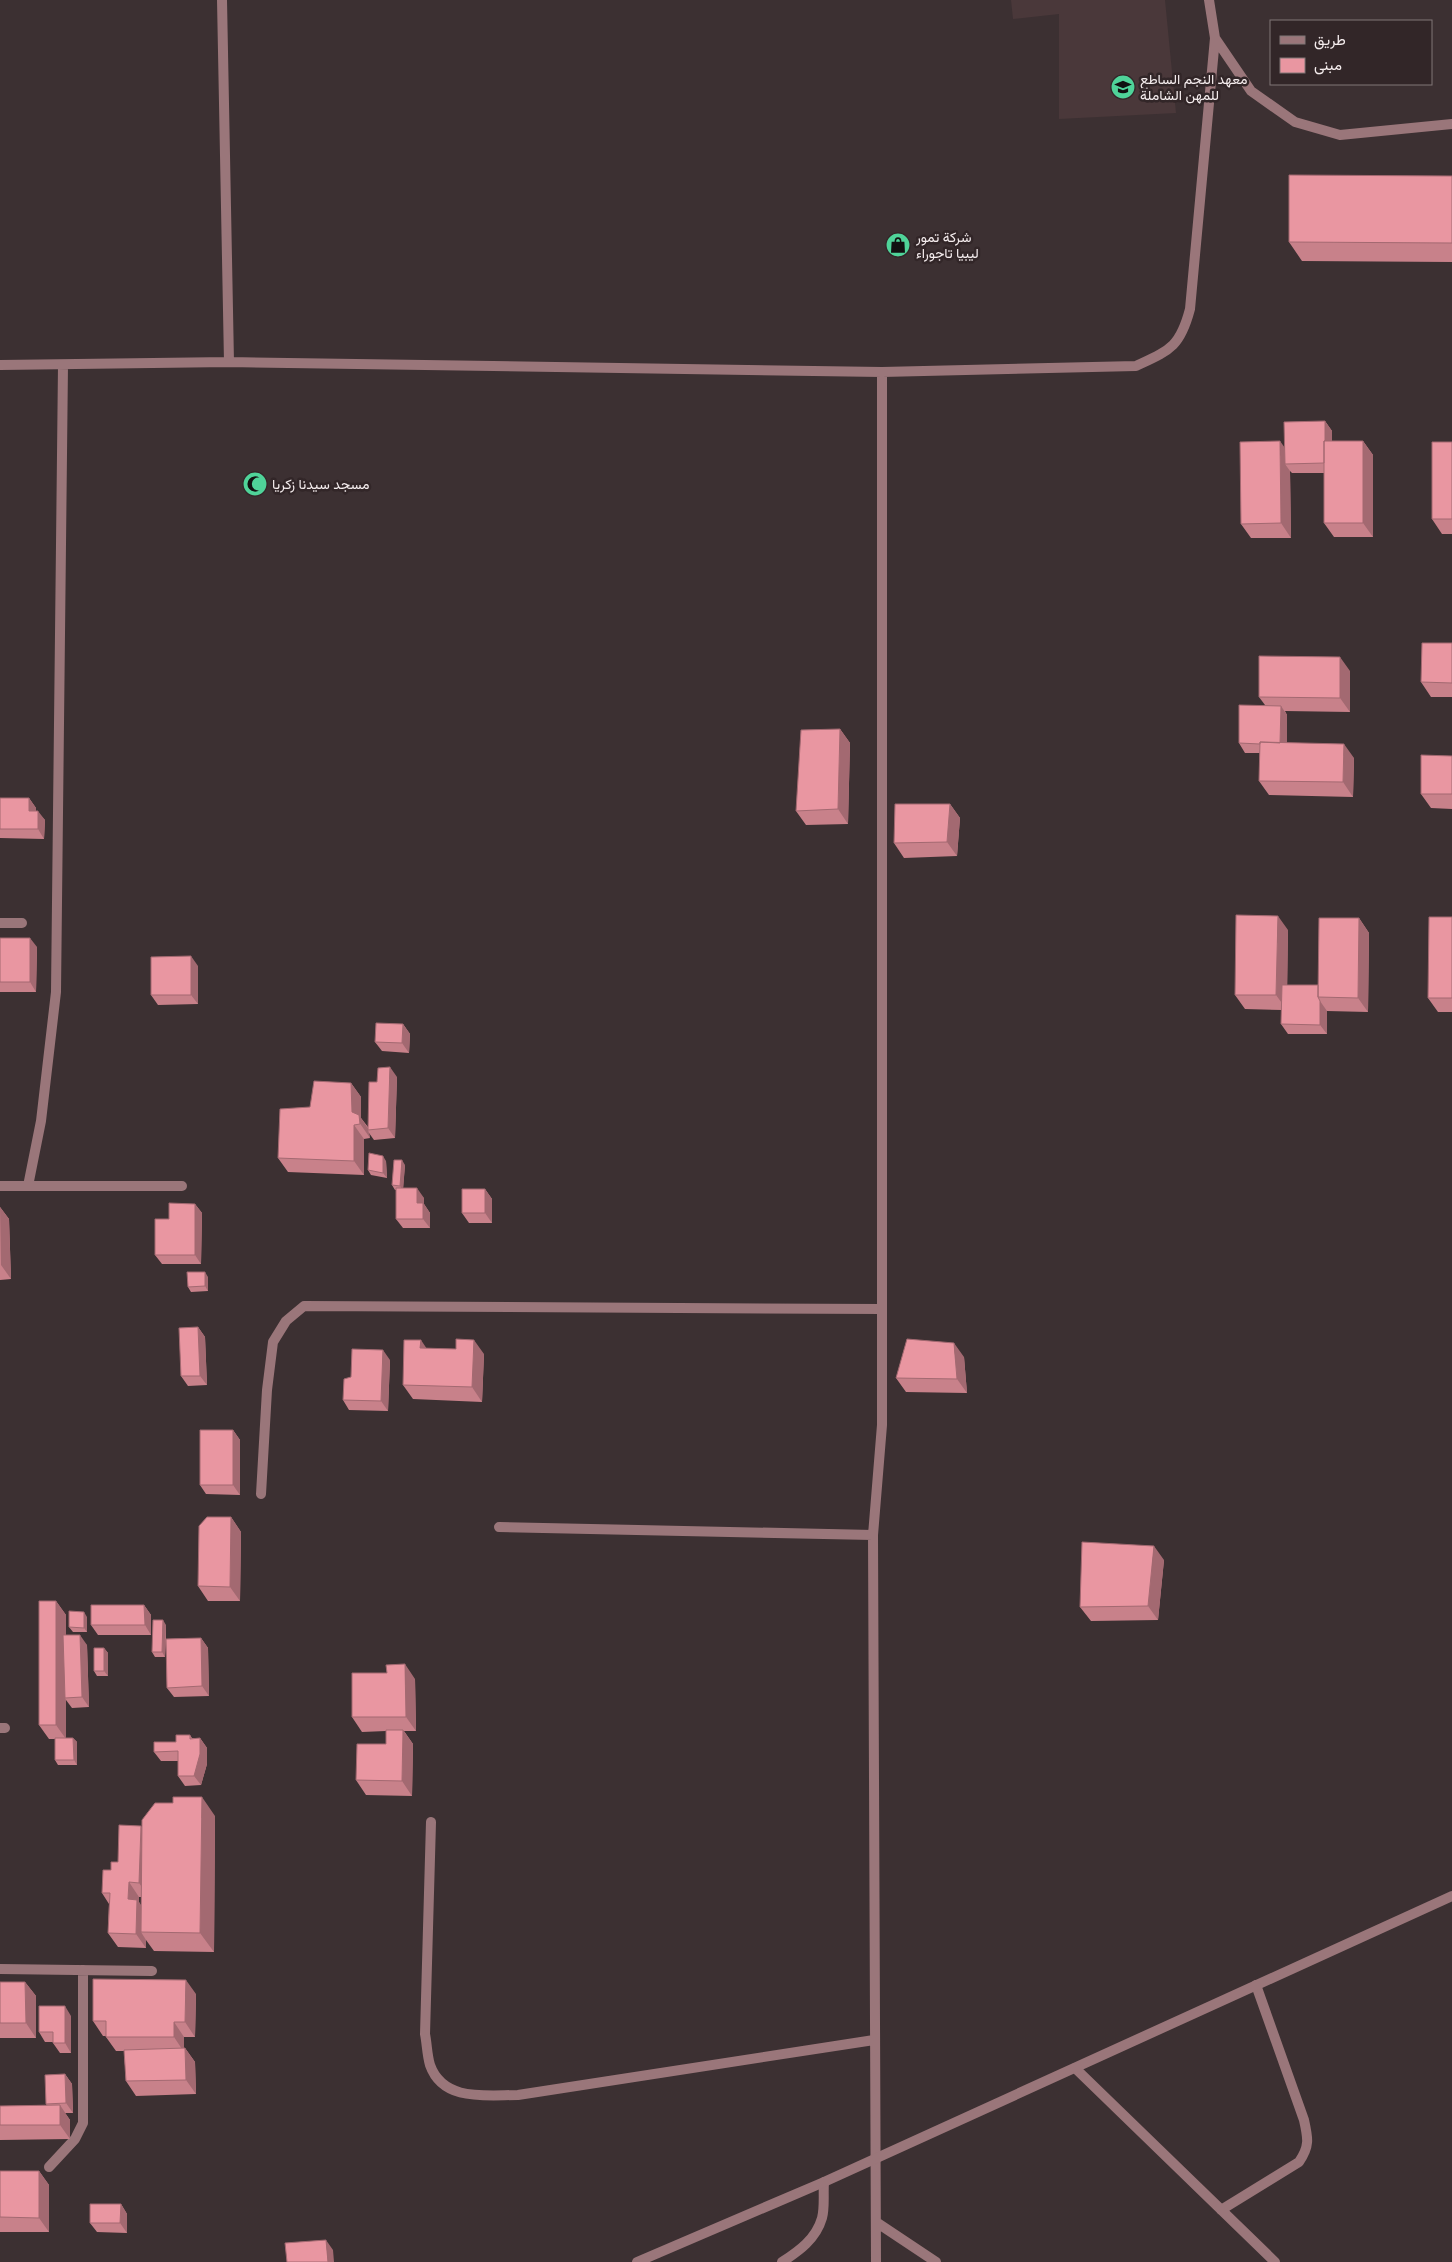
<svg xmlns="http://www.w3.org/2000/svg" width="1452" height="2262" viewBox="0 0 1452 2262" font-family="Figtree,Vazirmatn,sans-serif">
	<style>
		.built { fill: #4a383a }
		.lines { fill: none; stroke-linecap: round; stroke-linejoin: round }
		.minor { stroke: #9a767a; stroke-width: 10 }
		.tertiary { stroke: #9a767a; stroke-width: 10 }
		.wall { fill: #c8818a; fill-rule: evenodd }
		.shaded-wall { fill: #a36971 }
		.building { fill: #e996a1; stroke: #a36971 }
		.labels { text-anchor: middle; stroke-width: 5; stroke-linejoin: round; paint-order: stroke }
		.poi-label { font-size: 14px; fill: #f5edee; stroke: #322628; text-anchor: start }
	</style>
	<rect width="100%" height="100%" fill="#3c3032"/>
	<!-- built -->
	<path class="built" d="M1011,0H1165L1176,113L1059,119V14L1013,19Z"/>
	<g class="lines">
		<!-- minor -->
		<path class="minor" d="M222,0L229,362
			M1209,0L1215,38L1251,91L1295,122L1340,135L1452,124
			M0,365L229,362L882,372L1136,366C1170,350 1180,347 1190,309L1215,38
			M0,923H22
			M0,1186H182
			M28,1186L41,1121L56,992L63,365
			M261,1494L267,1390L273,1342L286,1321L304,1306L882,1309
			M499,1527L873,1535
			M0,1728H5
			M431,1822L425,2034C427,2044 427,2055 430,2065C443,2102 486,2095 518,2095L874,2040
			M0,1969L152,1971
			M1075,2068L1275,2262
			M49,2167L75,2139L83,2123V1970
			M1221,2210L1299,2162C1310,2146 1308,2138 1304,2120L1256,1985
			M876,2222L936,2262
			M782,2262C799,2251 816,2239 822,2218C825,2207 823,2193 824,2182
			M876,2262L873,1535L882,1425V372"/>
		<!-- tertiary -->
		<path class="tertiary" d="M637,2262L824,2182L1452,1896"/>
	</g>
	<!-- wall -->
	<path class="wall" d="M1452,176V262L1302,261L1289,242Z
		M1325,421L1332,431V441H1363L1373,455V537H1334L1324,523V473H1292L1290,471L1291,538H1251L1241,524L1285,448Z
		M1452,442V534H1442L1432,519Z
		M1452,643V697H1431L1421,682Z
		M1350,671V712L1285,711L1287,715V743L1354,758L1353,797L1269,795L1259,781L1260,753H1245L1239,743L1265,705L1259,697Z
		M840,729L850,743L848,824L806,825L796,811Z
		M1452,756V809L1431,808L1421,794Z
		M0,798H29L36,808V811L45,820L44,839L0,838Z
		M950,804L960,818L957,856L904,858L894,843Z
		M1452,917V1012H1438L1428,998Z
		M1359,918L1369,933L1368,1012L1327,1011V1034H1288L1281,1024L1282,1010L1245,1009L1235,995L1288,930L1287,985H1318Z
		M0,938L37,947L36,992H0Z
		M198,966V1004L158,1005L151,995Z
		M403,1024L410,1034L409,1053L382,1051L375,1042Z
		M397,1077L395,1138L374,1140L369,1133L370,1138L364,1139V1175L288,1172L278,1158L310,1107L351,1083L361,1097V1118L368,1127L377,1082Z
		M386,1161L387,1178L371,1175L368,1170Z
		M405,1165L403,1188L424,1198V1204L430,1213V1228H403L396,1219V1190H395L392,1185Z
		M485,1189L492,1199V1223H469L462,1213Z
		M195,1204L202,1213L201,1264H162L155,1255L169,1219Z
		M0,1207L9,1219L11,1279L0,1280Z
		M208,1277V1291L191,1292L188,1287Z
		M198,1327L205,1337L207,1385L188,1386L181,1376Z
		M426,1348L484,1354L482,1402L413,1399L403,1385Z
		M964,1357L967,1393L906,1392L896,1378Z
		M390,1360L388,1411L349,1410L343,1400L351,1377Z
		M233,1430L240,1440V1495L206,1494L200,1485Z
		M231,1517L241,1532L240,1601H208L198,1586Z
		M1164,1560L1158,1620L1091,1621L1080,1607Z
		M56,1601L66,1615V1635L87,1645L89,1707L72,1708L66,1700V1738H73L77,1742V1765H58L55,1760V1739H49L39,1725Z
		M144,1605L151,1615V1635H98L91,1625Z
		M87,1617V1632H73L69,1627Z
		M166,1625V1639L201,1638L208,1648L209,1696L174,1697L167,1688L166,1640L165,1657H155L152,1652Z
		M104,1648L108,1653V1676H97L94,1671Z
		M415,1679L416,1731H404L413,1744L412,1796L366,1795L356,1780L386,1744V1731L362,1732L352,1717Z
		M190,1735L192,1738H200L207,1748V1764L201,1785L185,1786L178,1776V1761H161L154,1752Z
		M215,1816L214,1952L154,1951L146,1940V1948L118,1947L108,1933L109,1904L102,1893L111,1870L118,1862L142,1827ZM139,1897H141V1906L139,1902Z
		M0,1982H25L36,1996V2038H0Z
		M196,1994L195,2037H184V2048H185L195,2062L196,2094L136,2096L126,2081L124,2051H116L106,2037V2036H103L93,2021Z
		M71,2016V2053H60L53,2043V2042H45L39,2032Z
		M65,2074L72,2084L73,2113H65L70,2120V2139L0,2140V2106H47L46,2104Z
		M0,2171H39L49,2185V2232H0Z
		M121,2204L127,2214V2233L97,2232L90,2223Z"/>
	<!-- shaded-wall -->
	<path class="shaded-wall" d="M1325,421L1332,431V472L1325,463Z
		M1280,441L1290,455L1285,464L1290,471L1291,538L1281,523Z
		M1363,441L1373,455V537L1363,523Z
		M1340,657L1350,671V712L1340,698Z
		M1281,706L1287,715V754L1280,744Z
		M840,729L850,743L848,824L838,809Z
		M1344,744L1354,758L1353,797L1343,782Z
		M29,798L36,808V820L29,811Z
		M950,804L960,818L957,856L947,842Z
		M38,811L45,820L44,839L38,829Z
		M1278,916L1288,930L1287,1010L1276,995Z
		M1359,918L1369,933L1368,1012L1358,998Z
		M30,938L37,947L36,992L30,982Z
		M191,956L198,966V1004L191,995Z
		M1320,1001L1327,1011V1034L1320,1025Z
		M403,1024L410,1034L409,1053L402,1043Z
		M390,1067L397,1077L395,1138L388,1128Z
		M351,1083L361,1097V1118L369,1130H368L369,1133L370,1138L352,1112Z
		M354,1125L364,1139V1175L354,1161Z
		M383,1156L386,1161L387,1178L383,1173Z
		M402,1160L405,1165L403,1191L400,1186Z
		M417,1188L424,1198V1204L430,1213V1228L423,1219L417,1203Z
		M485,1189L492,1199V1223L485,1213Z
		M195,1204L202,1213L201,1264L195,1255Z
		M0,1207L9,1219L11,1279L1,1265Z
		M205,1272L208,1277V1291L205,1286Z
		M198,1327L205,1337L207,1385L200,1376Z
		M421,1340L431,1355L420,1348Z
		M474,1340L484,1354L482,1402L472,1387Z
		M954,1343L964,1357L967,1393L957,1379Z
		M383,1350L390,1360L388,1411L381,1401Z
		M233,1430L240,1440V1495L233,1485Z
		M231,1517L241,1532L240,1601L230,1587Z
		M1154,1546L1164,1560L1158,1620L1148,1606Z
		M56,1601L66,1615V1698H65L66,1700V1739L56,1725Z
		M144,1605L151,1615V1635L145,1625Z
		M84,1612L87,1617V1632L84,1628Z
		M163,1620L166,1625L165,1657L162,1652Z
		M80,1635L87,1645L89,1707L82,1697Z
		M201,1638L208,1648L209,1696L202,1686Z
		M104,1648L108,1653V1676L104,1671Z
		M405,1664L415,1679L416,1731L406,1717Z
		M403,1730L413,1744L412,1796L402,1781Z
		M73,1738L77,1742V1765L74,1760Z
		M200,1738L207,1748V1764L201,1785L194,1776Z
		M202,1797L215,1816L214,1952L200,1933Z
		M141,1826L151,1840L149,1897L139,1883Z
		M129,1882L139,1897V1902L147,1914L141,1932L146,1940V1948L136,1934L128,1899Z
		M186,1980L196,1994L195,2037L185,2022Z
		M25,1982L36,1996V2038L26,2023Z
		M65,2006L71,2016V2053L65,2043Z
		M174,2022L184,2037V2052L174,2037Z
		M185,2048L195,2062L196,2094L186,2080Z
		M65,2074L72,2084L73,2113L66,2103Z
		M60,2105L70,2120V2139L60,2125Z
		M39,2171L49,2185V2232L39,2218Z
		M121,2204L127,2214V2233L120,2223Z
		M326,2240L333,2250L334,2262H328Z"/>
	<!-- building -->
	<path class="building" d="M1289,175L1452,176V243L1289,242Z
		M1325,421V441H1324V463L1285,464L1284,422Z
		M1280,441L1281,523L1241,524L1240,442Z
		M1324,441H1363V523H1324Z
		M1432,442H1452V519H1432Z
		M1422,643H1452V683L1421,682Z
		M1259,656L1340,657V698L1259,697Z
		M1239,705L1281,706L1280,743L1260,742V744L1239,743Z
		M840,729L838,809L796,811L801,730Z
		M1260,742L1344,744L1343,782L1259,781Z
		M1421,755L1452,756V794H1421Z
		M0,798H29V811H38V829H0Z
		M895,804H950L947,842L894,843Z
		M1236,915L1278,916L1276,995H1235Z
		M1429,917H1452V998H1428Z
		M1319,918H1359L1358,998L1318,997Z
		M0,938H30V982H0Z
		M191,956V995H151V957Z
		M1282,985H1318V997L1320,1001V1025L1281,1024Z
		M376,1023L403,1024L402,1043L375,1042Z
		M390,1067L388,1128L368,1130L369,1082H377L378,1068Z
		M314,1081L351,1083L352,1112L359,1115L360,1124L354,1125V1161L278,1158L280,1109L310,1107Z
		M369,1153L383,1156V1173L368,1170Z
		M394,1160H402L400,1186L392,1185Z
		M396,1188H417V1203H423V1219H396Z
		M462,1189H485V1213H462Z
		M169,1203L195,1204V1255H155V1219H169Z
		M187,1272H205V1286L188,1287Z
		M198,1327L200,1376H181L179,1328Z
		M456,1339L474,1340L472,1387L403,1385L404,1340H421L420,1348L456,1349Z
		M907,1339L954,1343L957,1379L896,1378Z
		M352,1349L383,1350L381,1401L343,1400L344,1379L351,1377Z
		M200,1430H233V1485H200Z
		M207,1517H231L230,1587L198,1586L199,1526Z
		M1082,1542L1154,1546L1148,1606L1080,1607Z
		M39,1601H56V1725H39Z
		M91,1605H144L145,1625H91Z
		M69,1611L84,1612V1628L69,1627Z
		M153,1620H163L162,1652H152Z
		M63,1635H80L82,1697L65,1698Z
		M201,1638L202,1686L167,1688L166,1639Z
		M94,1648H104V1671H94Z
		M405,1664L406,1717H352V1673H387L386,1665Z
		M386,1730H403L402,1781L356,1780L357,1744H386Z
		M176,1735H190V1739L200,1738V1754L194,1776H178V1751L154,1752V1742H176Z
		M55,1738H73L74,1760H55Z
		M173,1797H202L200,1933L141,1932L142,1820L155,1803H173Z
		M119,1825L141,1826L139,1883L129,1882L128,1899L137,1900L136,1934L108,1933L110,1893H102L103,1870H111V1862H118Z
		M93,1979L186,1980L185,2022H174V2037H106V2021H93Z
		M0,1982H25L26,2023H0Z
		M39,2006H65V2043H53V2032H39Z
		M185,2048L186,2080L126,2081L124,2050Z
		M65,2074L66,2103L46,2104L45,2075Z
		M60,2105V2125H0V2106Z
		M0,2171H39V2218L0,2217Z
		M90,2204H121L120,2223H90Z
		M326,2240L328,2262H287L285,2243Z"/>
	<!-- icons -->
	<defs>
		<symbol id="university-disc" viewBox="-11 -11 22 22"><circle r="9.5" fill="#4fd399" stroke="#322628"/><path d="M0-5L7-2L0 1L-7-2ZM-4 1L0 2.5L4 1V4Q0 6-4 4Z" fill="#111"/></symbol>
		<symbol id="shop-disc" viewBox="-11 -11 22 22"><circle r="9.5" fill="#4fd399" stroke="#322628"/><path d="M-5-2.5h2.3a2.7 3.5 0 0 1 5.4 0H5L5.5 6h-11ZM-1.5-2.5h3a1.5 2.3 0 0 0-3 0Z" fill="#111"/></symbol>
		<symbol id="mosque-disc" viewBox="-11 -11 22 22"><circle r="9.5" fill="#4fd399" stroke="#322628"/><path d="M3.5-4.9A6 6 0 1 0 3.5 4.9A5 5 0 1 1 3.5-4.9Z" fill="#111"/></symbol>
	</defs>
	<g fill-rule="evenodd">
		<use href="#university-disc" x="1109" y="73" width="28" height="28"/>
		<use href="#shop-disc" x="884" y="231" width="28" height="28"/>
		<use href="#mosque-disc" x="241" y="470" width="28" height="28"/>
	</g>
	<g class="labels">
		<!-- poi labels -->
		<g class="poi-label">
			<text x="1140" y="84">معهد النجم الساطع<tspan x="1140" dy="16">للمهن الشاملة</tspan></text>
			<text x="916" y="242">شركة تمور<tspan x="916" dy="16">ليبيا تاجوراء</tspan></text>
			<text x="272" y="489">مسجد سيدنا زكريا</text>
		</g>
	</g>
	<!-- legend -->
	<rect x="1270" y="20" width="162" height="65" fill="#322628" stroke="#807677"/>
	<rect x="1280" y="36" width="25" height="8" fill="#9a767a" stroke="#807677"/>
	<text x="1314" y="45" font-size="15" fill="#f5edee">طريق</text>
	<rect x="1280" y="58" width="25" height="15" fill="#e996a1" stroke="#807677"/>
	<text x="1314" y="70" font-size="15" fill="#f5edee">مبنى</text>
</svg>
